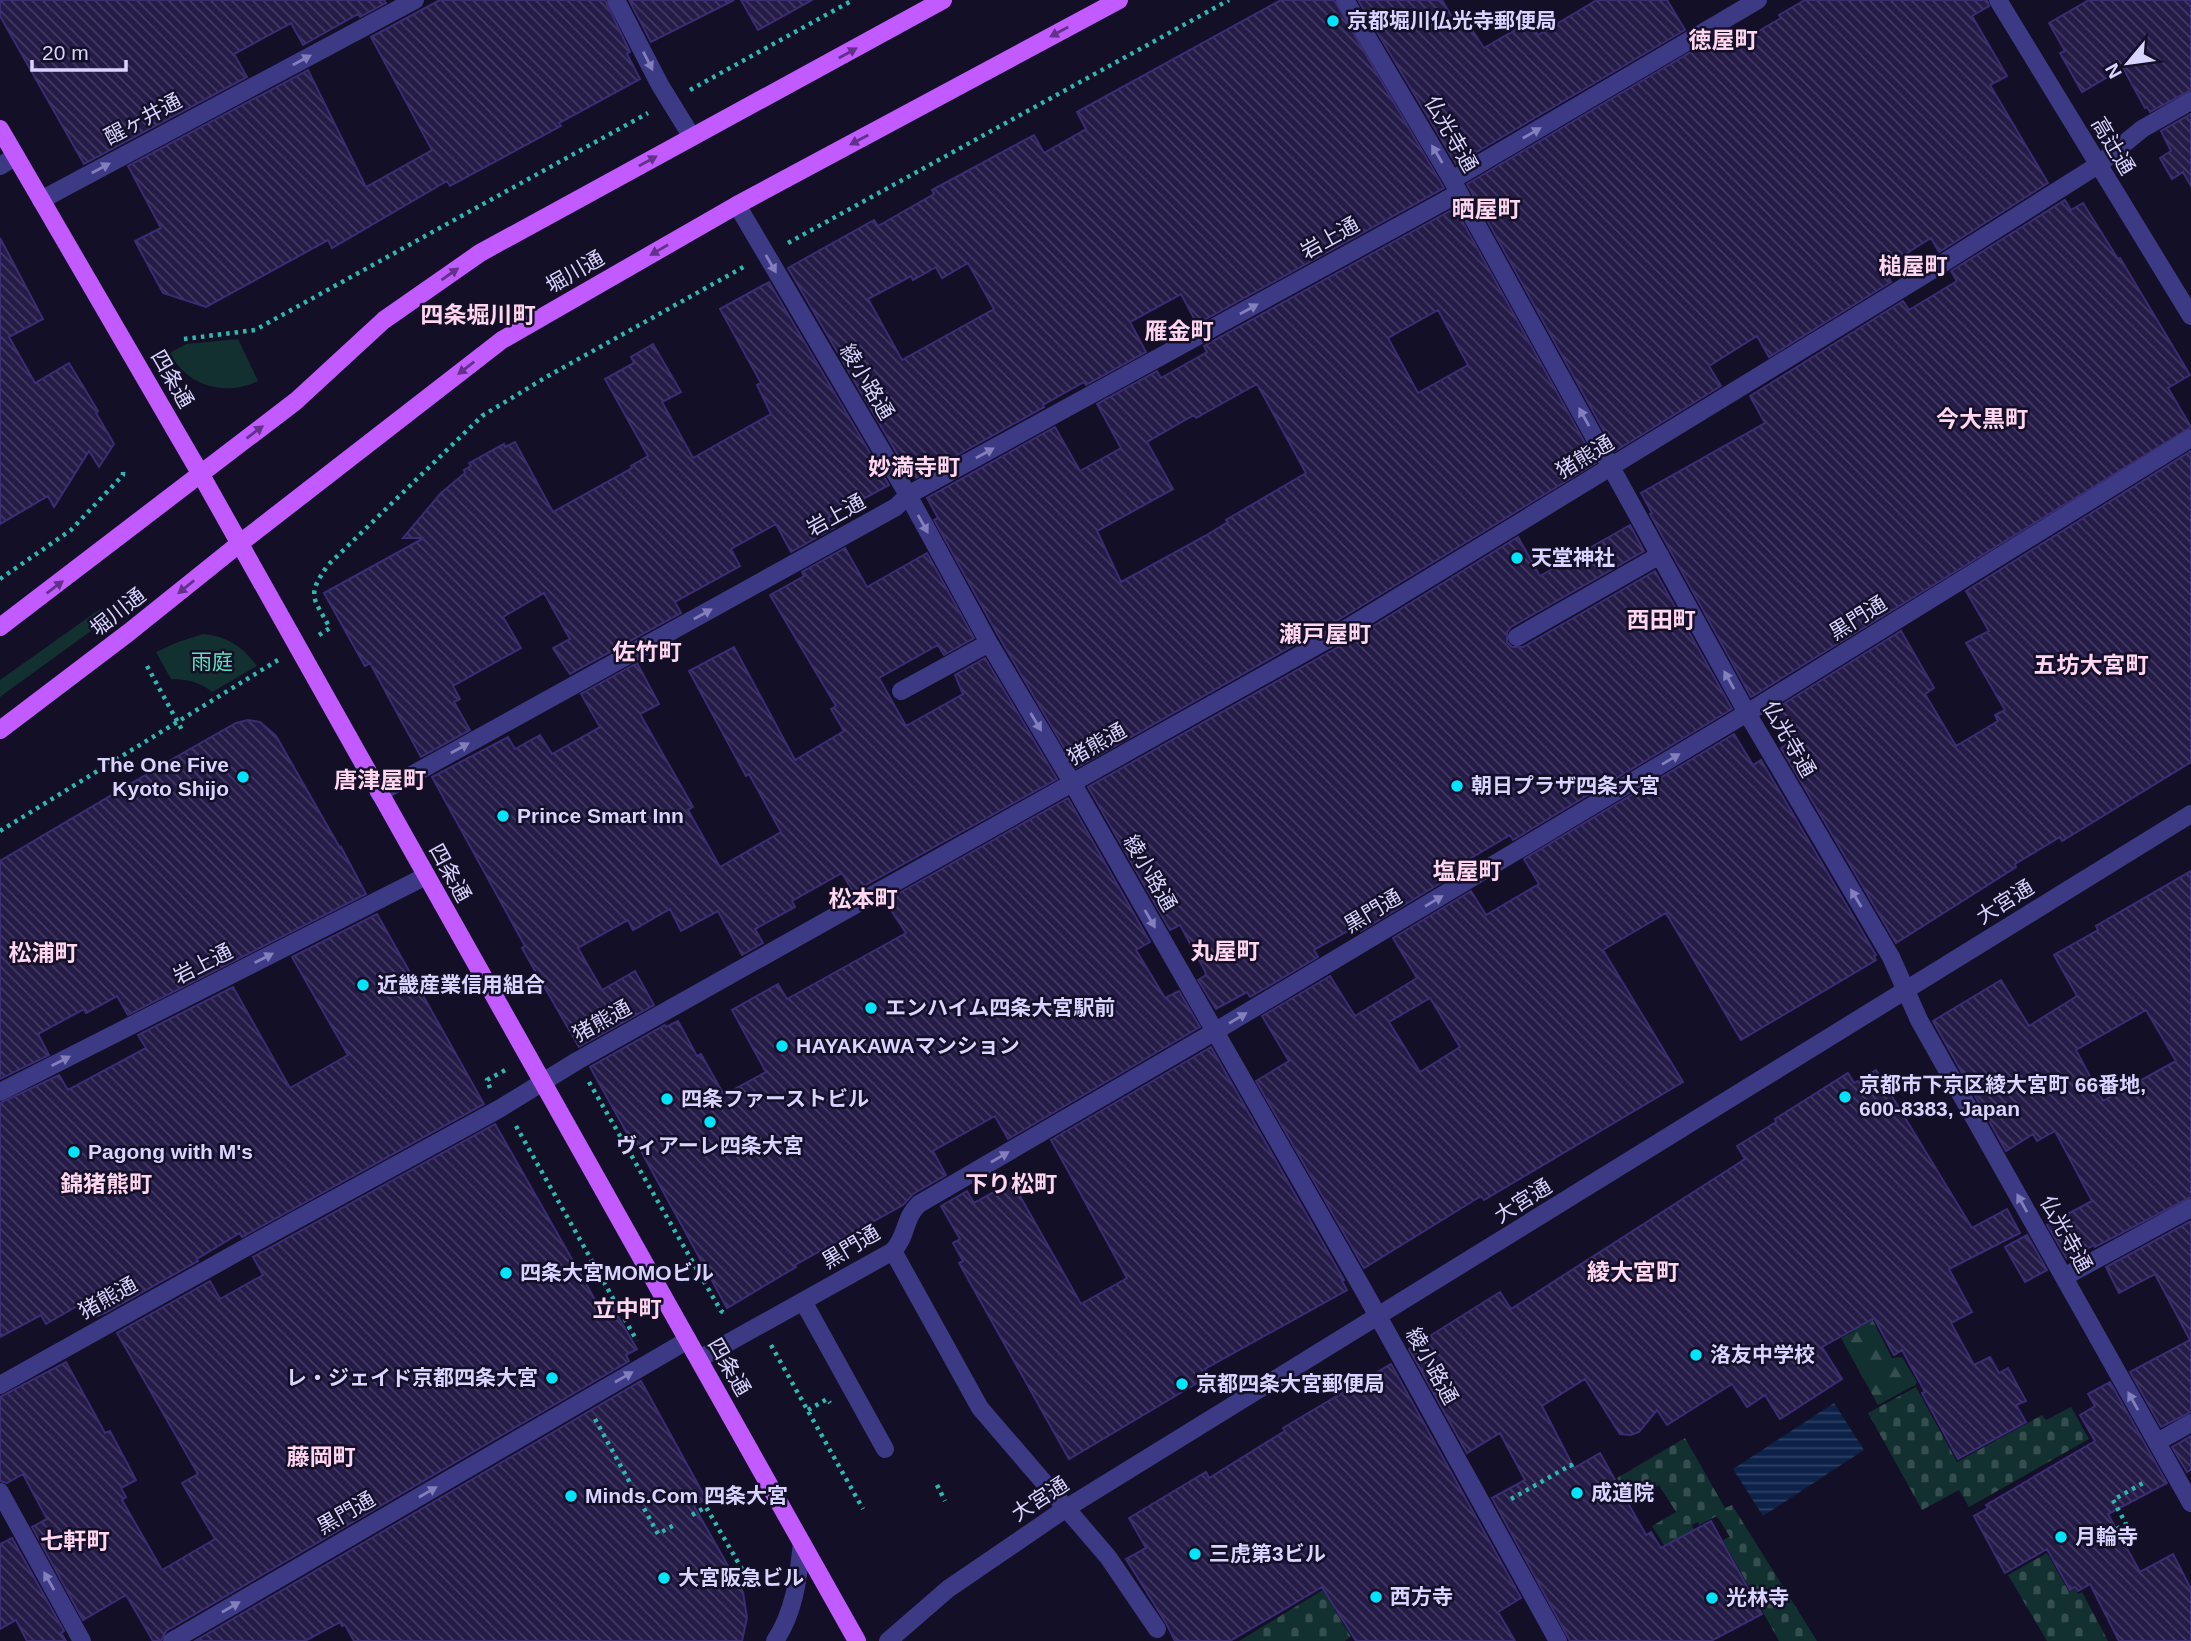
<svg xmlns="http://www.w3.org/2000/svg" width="2191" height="1641" viewBox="0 0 2191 1641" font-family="Helvetica,'Noto Sans JP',sans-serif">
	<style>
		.green { fill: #12302f }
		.forest { fill: url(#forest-firs) }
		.cemetery { fill: url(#cemetery-stones) }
		.water { fill: url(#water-rules) }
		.building { fill: url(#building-back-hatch); stroke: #3b2d73; stroke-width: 2; fill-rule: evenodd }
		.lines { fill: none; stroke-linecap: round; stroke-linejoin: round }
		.path { stroke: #2fb8b0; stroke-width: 4.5; stroke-dasharray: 3.5 5; stroke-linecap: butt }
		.minor { stroke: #3d3a85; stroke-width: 18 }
		.major { stroke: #c25bff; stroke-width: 18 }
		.oneway { fill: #623188 }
		.oneway2 { fill: #837fbc }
		.poi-dot { fill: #00e5ff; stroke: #130f26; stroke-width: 2.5 }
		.labels { text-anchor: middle; stroke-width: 5; stroke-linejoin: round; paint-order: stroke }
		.poi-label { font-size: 21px; font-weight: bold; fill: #d9d4ff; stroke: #130f26; text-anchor: start }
		.street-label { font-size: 21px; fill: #d9d4ff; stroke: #130f26 }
		.park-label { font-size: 21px; fill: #5fe0c0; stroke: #130f26 }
		.neighbourhood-label { font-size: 23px; font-weight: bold; fill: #ffd6f0; stroke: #130f26 }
	</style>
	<defs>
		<pattern id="forest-firs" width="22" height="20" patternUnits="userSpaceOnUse" patternTransform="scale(1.75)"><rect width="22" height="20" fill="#12302f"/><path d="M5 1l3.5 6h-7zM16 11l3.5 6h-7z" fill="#344d4e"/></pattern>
		<pattern id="cemetery-stones" width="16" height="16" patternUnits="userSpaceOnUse" patternTransform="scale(1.75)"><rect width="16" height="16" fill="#12302f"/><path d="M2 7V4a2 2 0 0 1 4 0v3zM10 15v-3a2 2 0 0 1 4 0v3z" fill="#344d4e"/></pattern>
		<pattern id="water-rules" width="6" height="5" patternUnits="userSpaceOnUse" patternTransform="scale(1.75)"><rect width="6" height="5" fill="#0c2248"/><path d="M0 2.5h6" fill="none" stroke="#2f4163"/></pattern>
		<pattern id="building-back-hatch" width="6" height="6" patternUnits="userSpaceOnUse" patternTransform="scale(1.75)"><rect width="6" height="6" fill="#241b47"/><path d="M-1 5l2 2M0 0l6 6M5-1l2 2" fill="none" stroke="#433b63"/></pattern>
	</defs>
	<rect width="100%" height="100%" fill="#130f26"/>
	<!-- green -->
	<path class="green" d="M238,339L258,381C226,397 186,386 170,353L186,344Z
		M100,609L104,610L106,620L0,697V680Z
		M203,634C227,636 243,647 257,666L212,692C200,682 187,679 171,679L156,652L178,642Z"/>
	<!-- forest -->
	<path class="forest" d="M1865,1305L1892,1358L1902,1357L1917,1382L1915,1385L1878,1405L1841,1338L1854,1331L1846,1315Z"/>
	<!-- cemetery -->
	<path class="cemetery" d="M1916,1387L1957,1462L2042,1415L2046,1420L2071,1407L2089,1439L1969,1507L1959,1490L1922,1510L1868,1413Z
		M1685,1438L1725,1508L1732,1505L1817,1641H1779L1723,1540L1730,1537L1717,1516L1699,1525L1698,1522L1692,1525L1695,1533L1666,1548L1652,1526L1676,1512L1659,1485L1631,1499L1617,1478Z
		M2047,1553L2069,1592L2075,1589L2078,1594L2082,1592L2108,1641H2047L2008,1575Z
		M1331,1585L1343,1604L1334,1609L1351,1637L1345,1641H1239Z"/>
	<!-- water -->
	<path class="water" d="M1834,1403L1864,1450L1763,1516L1733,1469Z"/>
	<!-- building -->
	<path class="building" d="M0,0H384L386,3L360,17L358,14L303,45L291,23L234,54L247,77L84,164L0,16Z
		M440,0H605L630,52L627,54L640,79L559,123L561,126L450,186L447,181L332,248L328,240L206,307L163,293L135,241L161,228L128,166L308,70L366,187L432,150L371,37Z
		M629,0H734L651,42Z
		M741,0H812L758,30Z
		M1281,0H1334L1444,188L1197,324L1181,294L1130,322L1146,352L1086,385L1084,382L1043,405L1044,407L916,478L912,472L909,474L788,268L874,220L878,226L934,194L932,190L1034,135L1044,153L1086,129L1077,112ZM968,263L994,309L902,360L868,299L911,276L913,280L936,267L942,278Z
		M1358,0H1442L1458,27L1467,22L1484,48L1529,22L1538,35L1597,0H1667L1685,30L1456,164Z
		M1805,0H1987L1989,6L1972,16L2007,76L1990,85L2048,183L1939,252L1931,238L1883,268L1891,282L1769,357L1757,336L1709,366L1721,386L1615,451L1467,184L1696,49L1721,37L1728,49L1781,18L1779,15Z
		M2089,0H2191V90L2150,112L2147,107L2145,108L2123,68L2082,92L2060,53L2065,51L2049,23Z
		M2191,114V186L2183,172L2172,179L2160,158L2171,151L2161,131Z
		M2065,200L2071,210L2083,203L2118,259L2120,258L2190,375L2168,388L2191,427L1751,697L1650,514L1652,513L1641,493L1765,423L1750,396L1903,301L1909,310L1957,281L1951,271Z
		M1455,208L1596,463L1335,622L1076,768L999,637L934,520L938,518L927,498L1055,427L1080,471L1121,448L1097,404L1157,371L1161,378L1207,352L1204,346ZM1438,310L1468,365L1418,393L1388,338ZM1257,384L1306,473L1226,520L1228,522L1205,536L1121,582L1097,531L1173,489L1147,442L1194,415L1196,418Z
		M0,238L43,319L9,337L35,383L69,363L98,411L96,413L114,444L99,467L89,451L54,507L48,496L0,524Z
		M769,282L889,485L828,518L834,528L791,552L776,524L731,549L740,566L675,602L681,613L570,674L553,648L570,639L544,593L503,617L521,648L453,686L460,699L454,702L470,730L421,757L370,663L365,666L324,593L424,538H403L441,493L465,473L464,470L471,466L469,463L504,444L505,447L515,442L553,512L632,468L631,466L648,456L605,379L634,363L631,357L653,344L681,392L662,402L693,458L771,414L757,385L761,383L720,309Z
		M2191,451V762L2062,841L2060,837L2015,864L2016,867L1896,943L1781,748L1793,740L1775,709L1901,631L1934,688L1925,694L1956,746L1998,721L1995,715L2005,710L1966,643L1989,631L1966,591Z
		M1630,525L1644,551L1511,627L1507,632V642L1512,647H1523L1655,571L1732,709L1513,840L1510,835L1456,867L1459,872L1361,931L1357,926L1314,950L1318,957L1250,997L1247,992L1216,1009L1198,980L1206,975L1205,971L1180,925L1170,930L1088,787L1347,642L1518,537L1540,576Z
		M845,548L867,587L927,553L974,638L944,655L938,645L879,678L906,726L963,694L955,675L985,658L1057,779L853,892L842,873L792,901L795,907L755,929L763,943L742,955L718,911L681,931L670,909L633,930L628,920L578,948L602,990L635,971L654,1005L579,1047L522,948L525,946L432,777L508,737L515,749L540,735L552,754L600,727L581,694L637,663L659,704L640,714L693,807L688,810L720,867L781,832L749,774L746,776L689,671L734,647L795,760L844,731L831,709L836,706L770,595L804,576L802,572Z
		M248,720L260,722L276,736L340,848L341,847L366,894L128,1015L117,996L86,1013L84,1009L38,1034L49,1055L0,1079V861L176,757L236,723Z
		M1734,734L1753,765L1761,760L1876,955L1874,956L1876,960L1741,1040L1666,913L1603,950L1683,1082L1484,1200L1481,1196L1364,1268L1256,1081L1289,1061L1262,1016L1330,976L1355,1016L1417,978L1393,938L1471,891L1486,915L1539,884L1524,859ZM1430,998L1460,1047L1420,1072L1389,1022Z
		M1068,798L1150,942L1136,950L1165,998L1179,991L1200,1027L1008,1139L995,1116L933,1151L946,1175L913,1194L903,1205L795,1265L796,1267L727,1308L636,1142L633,1144L590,1067L665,1025L666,1027L678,1021L697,1056L701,1054L724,1095L766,1072L732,1010L778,984L787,999L906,933L885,901Z
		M2191,871V1197L2095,1247L2094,1245L2067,1259L2047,1225L2092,1201L2055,1131L2037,1141L2033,1134L2006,1151L1933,1021L2001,980L2029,1026L2077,996L2054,955L2098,930L2096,926ZM2146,1010L2176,1061L2103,1101L2076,1050Z
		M377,914L484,1104L242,1237L240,1233L197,1259L198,1261L105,1313L95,1317L86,1301L46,1324L41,1315L0,1337V1103L59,1075L68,1090L146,1048L138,1035L233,987L290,1088L348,1055L292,957Z
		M1211,1047L1344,1280L1342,1281L1347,1290L1205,1369L1209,1376L1069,1459L959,1263L963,1261L953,1243L960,1239L941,1206L967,1191L974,1203L1012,1182L1081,1304L1127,1278L1051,1140Z
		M1876,1070L1972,1228L2007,1209L2020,1233L1949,1269L1972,1312L1951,1323L1974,1365L1990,1357L1999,1373L2008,1368L2026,1401L2016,1405L2026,1422L1958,1459L1922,1393L1925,1392L1902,1350L1894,1355L1874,1318L1822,1347L1842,1379L1780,1419L1765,1395L1747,1407L1732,1384L1667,1425L1657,1410L1639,1432L1631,1435L1620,1434L1585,1379L1542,1406L1574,1468L1600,1453L1646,1535L1651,1532L1661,1548L1711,1521L1762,1614L1711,1641H1570L1492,1498L1525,1480L1500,1433L1467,1453L1409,1349L1500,1292L1511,1309L1745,1159L1737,1146L1776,1122L1775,1119L1848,1073L1854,1083Z
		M495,1124L602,1312L612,1306L637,1349L626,1355L629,1361L166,1631L161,1641H153L126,1595L83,1620L32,1527L47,1519L23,1474L7,1483L0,1481V1397L66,1362L105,1433L110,1431L136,1480L121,1488L126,1497L122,1500L162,1570L215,1539L182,1483L198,1474L117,1333L210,1281L220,1299L263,1275L253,1257Z
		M2191,1221V1412L2161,1427L2130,1372L2190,1340L2155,1274L2119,1293L2106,1267Z
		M2027,1235L2047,1270L2025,1282L2005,1247Z
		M1391,1364L1521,1598L1498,1612L1515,1641H1356L1322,1587L1230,1641H1175L1166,1623L1126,1559L1146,1548L1129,1518L1206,1472L1209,1478L1285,1431L1283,1428Z
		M641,1381L706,1499L694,1506L743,1592L747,1618L742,1641H354L345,1625L342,1626L340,1622L305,1641H195Z
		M2110,1382L2167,1483L2108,1514L2140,1572L2173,1554L2191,1589V1641H2119L2090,1584L2078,1591L2075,1587L2070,1590L2047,1549L2005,1573L1974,1516L1988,1508L1986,1505L2095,1441L2080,1415L2095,1406L2088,1394Z
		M2191,1436V1470L2187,1472L2172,1447Z
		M12,1538L64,1631L61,1633L66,1641H27L16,1620L0,1629V1544Z"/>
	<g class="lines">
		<!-- path -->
		<path class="path" d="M690,90L853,0
			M788,243L1229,0
			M184,339L255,330L648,113
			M0,579L71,530L123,475V467
			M319,635L330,628C313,597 306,596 328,565L482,416L548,376L747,265
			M147,666L182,730
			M0,831L278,660
			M589,1082L721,1311L726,1314
			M490,1088L487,1080L509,1068
			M516,1126L637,1341
			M771,1345L863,1509
			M808,1410L827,1399L830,1403
			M595,1419L658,1534L674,1525
			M937,1485L945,1501
			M1511,1499L1571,1465L1573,1469
			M692,1515L706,1507L746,1576
			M2117,1529L2126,1524L2113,1500L2143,1483"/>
		<!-- minor -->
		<path class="minor" d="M616,0L660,85L692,137
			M1345,0L1452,180L1747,713L1891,957L1919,1020L2191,1503
			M1998,0L2191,316
			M0,166L16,156
			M1452,180L1758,0
			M41,200L415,0
			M737,205L908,495L989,643L1073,784L1364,1291L1558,1641
			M1517,637L1660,555
			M901,691L989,643
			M379,793L896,507L908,495L1459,193
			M0,1092L426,876
			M893,1251L980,1408L1108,1557L1157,1629
			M2064,1277L2191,1208
			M803,1301L885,1449
			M699,1359L893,1251C908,1235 903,1219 919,1204L1214,1032L1747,713L2191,438
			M0,1385L245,1248L499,1109L577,1061L1341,632L1932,270L2098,165L2142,129L2191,101
			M2157,1442L2191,1423
			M0,1492L82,1641
			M172,1641L688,1340
			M775,1641C795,1611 798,1578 802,1543
			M888,1641L948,1589L1065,1509L2191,814"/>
		<!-- major -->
		<path class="major" d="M0,129L200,473L857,1641
			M0,627L296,401L384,320L480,253L943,0
			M0,730L128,633L239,544L502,340L737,205L1119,0"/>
	</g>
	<!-- one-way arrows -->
	<defs><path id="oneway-solid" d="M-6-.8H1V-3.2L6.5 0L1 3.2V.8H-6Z" transform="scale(1.75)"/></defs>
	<g class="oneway">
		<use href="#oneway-solid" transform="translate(1059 32) rotate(152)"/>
		<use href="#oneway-solid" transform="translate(848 53) rotate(-29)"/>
		<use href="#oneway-solid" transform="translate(859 140) rotate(152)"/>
		<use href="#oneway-solid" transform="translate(648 161) rotate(-29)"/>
		<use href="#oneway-solid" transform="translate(659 250) rotate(150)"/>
		<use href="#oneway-solid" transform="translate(450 274) rotate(-35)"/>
		<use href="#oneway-solid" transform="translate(466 368) rotate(142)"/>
		<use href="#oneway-solid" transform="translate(255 432) rotate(-37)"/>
		<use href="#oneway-solid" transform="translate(55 587) rotate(-37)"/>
		<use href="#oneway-solid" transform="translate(186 587) rotate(141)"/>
	</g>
	<g class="oneway2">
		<use href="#oneway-solid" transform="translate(302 60) rotate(-28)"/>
		<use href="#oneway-solid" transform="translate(648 61) rotate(63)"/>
		<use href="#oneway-solid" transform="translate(1532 133) rotate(-30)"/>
		<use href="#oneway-solid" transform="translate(1437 154) rotate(-121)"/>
		<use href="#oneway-solid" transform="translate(101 168) rotate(-28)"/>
		<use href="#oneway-solid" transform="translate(771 264) rotate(60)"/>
		<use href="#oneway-solid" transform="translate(1249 309) rotate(-29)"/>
		<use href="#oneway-solid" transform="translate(1584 417) rotate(-119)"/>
		<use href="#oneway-solid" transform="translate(985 453) rotate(-29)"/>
		<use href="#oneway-solid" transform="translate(923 524) rotate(61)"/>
		<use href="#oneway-solid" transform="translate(703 614) rotate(-29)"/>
		<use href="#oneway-solid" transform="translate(1729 680) rotate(-119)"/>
		<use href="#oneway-solid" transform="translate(1036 722) rotate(59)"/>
		<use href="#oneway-solid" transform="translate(460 748) rotate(-29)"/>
		<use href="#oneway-solid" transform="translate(1671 759) rotate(-31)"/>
		<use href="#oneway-solid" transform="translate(1856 898) rotate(-121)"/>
		<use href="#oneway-solid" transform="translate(1434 901) rotate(-31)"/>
		<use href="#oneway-solid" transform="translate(1150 919) rotate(60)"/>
		<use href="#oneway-solid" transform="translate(264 958) rotate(-27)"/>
		<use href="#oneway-solid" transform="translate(1238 1018) rotate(-31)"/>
		<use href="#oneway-solid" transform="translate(61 1061) rotate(-27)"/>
		<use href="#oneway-solid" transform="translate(1000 1157) rotate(-30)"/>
		<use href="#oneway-solid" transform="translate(2022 1203) rotate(-119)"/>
		<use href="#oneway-solid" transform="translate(624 1377) rotate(-30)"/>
		<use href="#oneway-solid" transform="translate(2133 1401) rotate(-119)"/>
		<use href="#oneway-solid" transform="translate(428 1492) rotate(-30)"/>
		<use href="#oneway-solid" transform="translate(49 1581) rotate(-119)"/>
		<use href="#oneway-solid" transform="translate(231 1607) rotate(-30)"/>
	</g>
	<!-- markers -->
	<g class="poi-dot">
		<circle cx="1333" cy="21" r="7"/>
		<circle cx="1517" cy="558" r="7"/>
		<circle cx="243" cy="777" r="7"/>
		<circle cx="1457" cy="786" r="7"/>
		<circle cx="503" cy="816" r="7"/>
		<circle cx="363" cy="985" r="7"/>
		<circle cx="871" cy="1008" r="7"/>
		<circle cx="782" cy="1046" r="7"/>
		<circle cx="1845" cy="1097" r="7"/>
		<circle cx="667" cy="1099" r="7"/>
		<circle cx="710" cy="1122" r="7"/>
		<circle cx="74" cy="1152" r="7"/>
		<circle cx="506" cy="1273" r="7"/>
		<circle cx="1696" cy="1355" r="7"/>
		<circle cx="552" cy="1378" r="7"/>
		<circle cx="1182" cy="1384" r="7"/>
		<circle cx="1577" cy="1493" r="7"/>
		<circle cx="571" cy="1496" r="7"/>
		<circle cx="2061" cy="1537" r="7"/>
		<circle cx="1195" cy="1554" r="7"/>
		<circle cx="664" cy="1578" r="7"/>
		<circle cx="1376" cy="1597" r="7"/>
		<circle cx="1712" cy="1598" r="7"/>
	</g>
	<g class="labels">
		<!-- poi labels -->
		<g class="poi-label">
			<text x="1347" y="28">京都堀川仏光寺郵便局</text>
			<text x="1531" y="565">天堂神社</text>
			<text x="229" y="772" text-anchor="end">The One Five<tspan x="229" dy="24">Kyoto Shijo</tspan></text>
			<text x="1471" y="793">朝日プラザ四条大宮</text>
			<text x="517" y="823">Prince Smart Inn</text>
			<text x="377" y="992">近畿産業信用組合</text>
			<text x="885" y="1015">エンハイム四条大宮駅前</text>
			<text x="796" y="1053">HAYAKAWAマンション</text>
			<text x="1859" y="1092">京都市下京区綾大宮町 66番地,<tspan x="1859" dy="24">600-8383, Japan</tspan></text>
			<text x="681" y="1106">四条ファーストビル</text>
			<text x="710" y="1153" text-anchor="middle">ヴィアーレ四条大宮</text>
			<text x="88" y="1159">Pagong with M's</text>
			<text x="520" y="1280">四条大宮MOMOビル</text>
			<text x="1710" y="1362">洛友中学校</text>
			<text x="538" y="1385" text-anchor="end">レ・ジェイド京都四条大宮</text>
			<text x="1196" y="1391">京都四条大宮郵便局</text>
			<text x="1591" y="1500">成道院</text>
			<text x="585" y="1503">Minds.Com 四条大宮</text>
			<text x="2075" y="1544">月輪寺</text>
			<text x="1209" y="1561">三虎第3ビル</text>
			<text x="678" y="1585">大宮阪急ビル</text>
			<text x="1390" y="1604">西方寺</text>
			<text x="1726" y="1605">光林寺</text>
		</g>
		<!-- street labels -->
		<g class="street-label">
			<text transform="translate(143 119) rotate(-28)" y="7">醒ヶ井通</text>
			<text transform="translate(1451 134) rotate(60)" y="7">仏光寺通</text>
			<text transform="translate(2113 146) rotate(59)" y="7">高辻通</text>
			<text transform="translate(1330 238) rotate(-29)" y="7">岩上通</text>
			<text transform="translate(575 272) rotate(-30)" y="7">堀川通</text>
			<text transform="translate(172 379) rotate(60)" y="7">四条通</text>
			<text transform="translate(867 382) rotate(59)" y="7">綾小路通</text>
			<text transform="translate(1585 457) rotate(-31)" y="7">猪熊通</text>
			<text transform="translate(836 515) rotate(-29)" y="7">岩上通</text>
			<text transform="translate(118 612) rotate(-38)" y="7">堀川通</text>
			<text transform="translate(1858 618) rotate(-32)" y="7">黒門通</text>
			<text transform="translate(1789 739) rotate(60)" y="7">仏光寺通</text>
			<text transform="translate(1097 744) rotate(-29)" y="7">猪熊通</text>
			<text transform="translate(450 873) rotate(61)" y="7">四条通</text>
			<text transform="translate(1150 873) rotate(60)" y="7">綾小路通</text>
			<text transform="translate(2005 902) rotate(-32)" y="7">大宮通</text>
			<text transform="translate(1373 911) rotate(-31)" y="7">黒門通</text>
			<text transform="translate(203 964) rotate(-27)" y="7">岩上通</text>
			<text transform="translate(602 1021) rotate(-29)" y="7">猪熊通</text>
			<text transform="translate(1523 1201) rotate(-32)" y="7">大宮通</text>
			<text transform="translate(2066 1234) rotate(61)" y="7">仏光寺通</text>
			<text transform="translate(851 1247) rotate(-31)" y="7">黒門通</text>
			<text transform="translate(108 1298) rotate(-29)" y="7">猪熊通</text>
			<text transform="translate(1432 1366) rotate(61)" y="7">綾小路通</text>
			<text transform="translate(729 1367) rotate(60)" y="7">四条通</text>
			<text transform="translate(1040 1499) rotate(-33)" y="7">大宮通</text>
			<text transform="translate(346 1513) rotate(-30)" y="7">黒門通</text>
		</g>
		<!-- park labels -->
		<g class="park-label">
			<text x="212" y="669">雨庭</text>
		</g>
		<!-- neighbourhood labels -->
		<g class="neighbourhood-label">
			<text x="1723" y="48">徳屋町</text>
			<text x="1486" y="217">晒屋町</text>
			<text x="1913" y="274">槌屋町</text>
			<text x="478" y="323">四条堀川町</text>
			<text x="1179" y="339">雁金町</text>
			<text x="1982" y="427">今大黒町</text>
			<text x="914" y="475">妙満寺町</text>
			<text x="1661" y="628">西田町</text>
			<text x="1325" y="642">瀬戸屋町</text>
			<text x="647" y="660">佐竹町</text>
			<text x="2091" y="673">五坊大宮町</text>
			<text x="380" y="788">唐津屋町</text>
			<text x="1467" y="879">塩屋町</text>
			<text x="863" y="907">松本町</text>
			<text x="1225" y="959">丸屋町</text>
			<text x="43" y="961">松浦町</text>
			<text x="106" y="1192">錦猪熊町</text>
			<text x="1011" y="1192">下り松町</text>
			<text x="1633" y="1280">綾大宮町</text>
			<text x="627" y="1317">立中町</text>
			<text x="321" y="1465">藤岡町</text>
			<text x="75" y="1549">七軒町</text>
		</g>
	</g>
	<!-- north arrow -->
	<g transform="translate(2128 63) rotate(241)" stroke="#130f26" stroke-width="5" paint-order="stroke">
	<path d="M0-5L12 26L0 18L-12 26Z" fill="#d9d4ff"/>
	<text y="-10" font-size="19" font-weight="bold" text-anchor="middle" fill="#d9d4ff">N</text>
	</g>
	<!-- scale -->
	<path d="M32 60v10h94v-10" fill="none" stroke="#d9d4ff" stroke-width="3.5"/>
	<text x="42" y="60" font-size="21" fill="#d9d4ff" stroke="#130f26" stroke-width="5" paint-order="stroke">20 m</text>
</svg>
